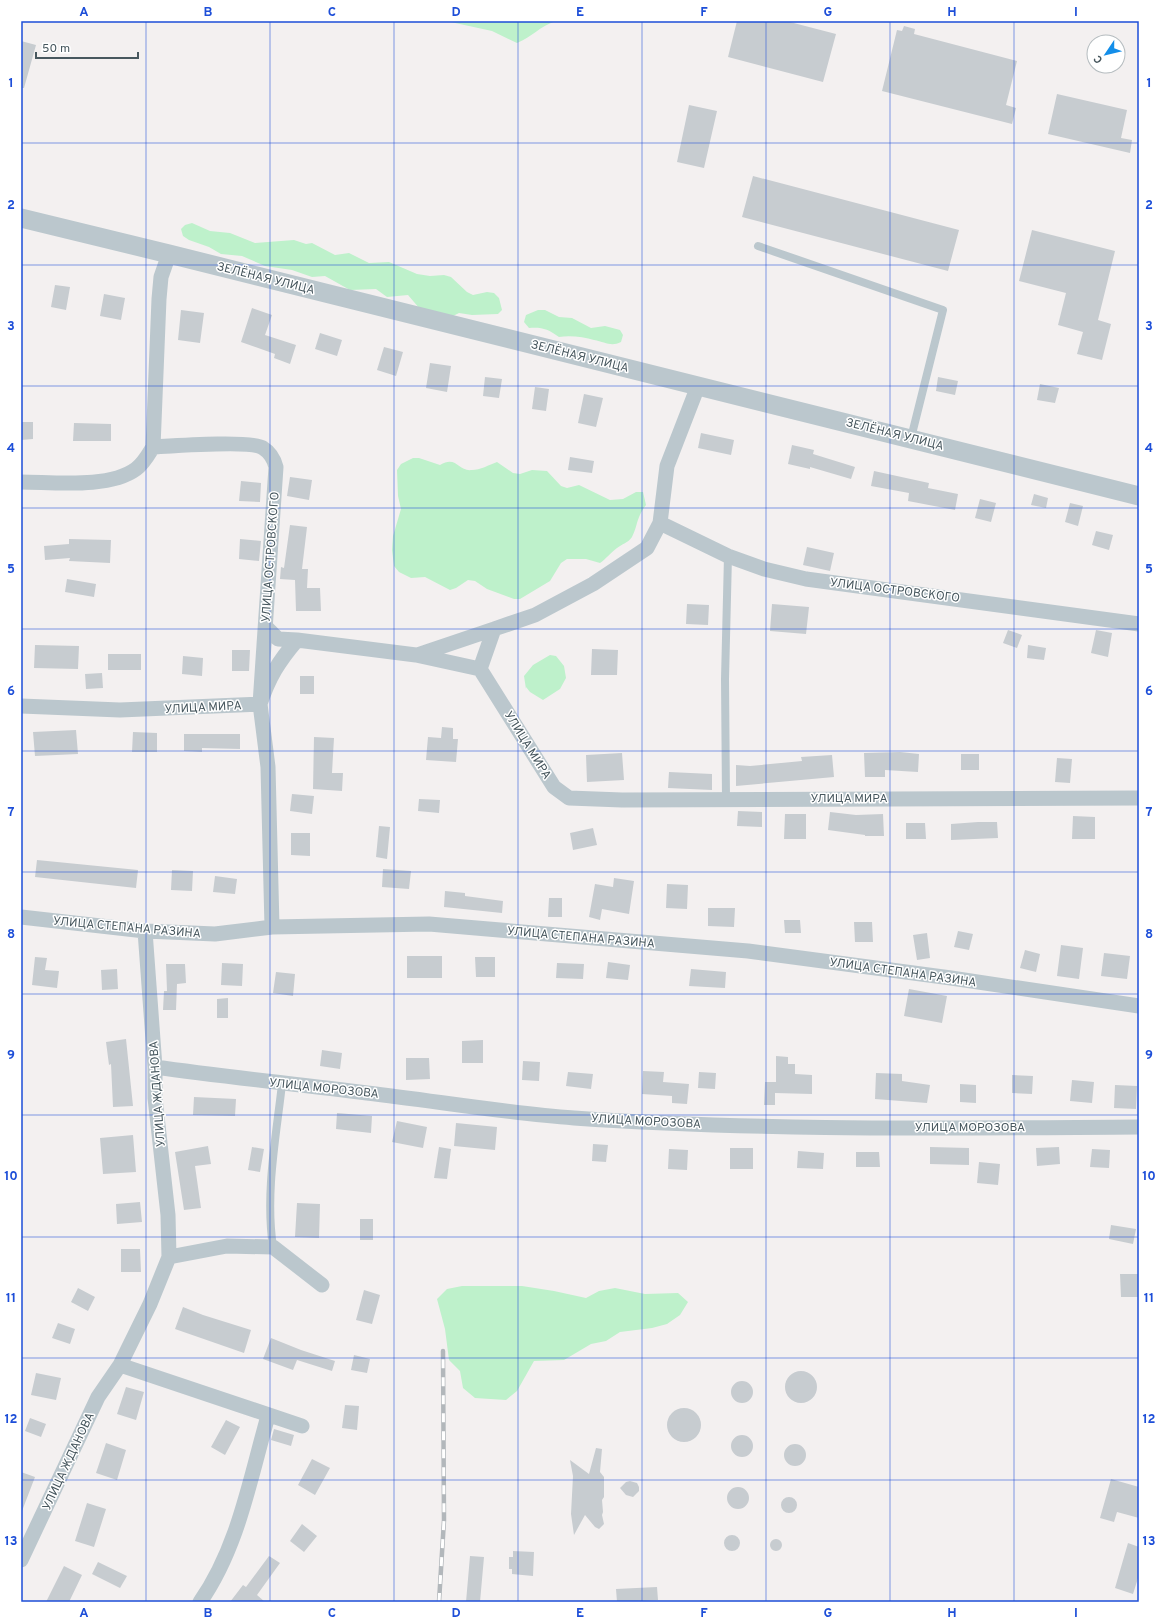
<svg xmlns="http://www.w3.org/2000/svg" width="1160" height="1623" viewBox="0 0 1160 1623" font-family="Overpass,sans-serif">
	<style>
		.green { fill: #bef1cb }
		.building { fill: #c7ccd0 }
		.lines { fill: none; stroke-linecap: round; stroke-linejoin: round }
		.service { stroke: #bbc7cd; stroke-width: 8 }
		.minor { stroke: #bbc7cd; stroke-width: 15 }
		.tertiary { stroke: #bbc7cd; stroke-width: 19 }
		.rail-casing { stroke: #b2b7bb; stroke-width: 4.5 }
		.rail { stroke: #fff; stroke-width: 3; stroke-dasharray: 9; stroke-linecap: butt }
		.grid { fill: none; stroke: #1d4ed8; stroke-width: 1; stroke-opacity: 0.55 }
		.labels { text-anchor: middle; stroke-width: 3; stroke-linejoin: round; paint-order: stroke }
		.street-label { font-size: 12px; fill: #47575e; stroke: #fff }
		.neatline { fill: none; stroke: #1d4ed8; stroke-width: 1.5 }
		.grid-label { font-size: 13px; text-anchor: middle; font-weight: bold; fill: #1d4ed8 }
	</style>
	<rect width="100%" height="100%" fill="#f3f0f0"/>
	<!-- green -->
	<path class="green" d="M446,21H556C540,26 532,37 517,43L492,31Z
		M192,223L210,231L230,233L255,243L294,240L306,244L312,243L335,255L349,253L369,263L389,262L417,274L430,276L444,275L451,277L467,292L473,295L487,292L494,293L499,298L502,310L498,314L472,315L459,313L453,316L420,309L408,295L387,297L376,289L350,290L325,276L312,277L292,270L265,266L242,256L221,254L209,247L189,240L183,236L181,229L185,225Z
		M538,310H545L559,317L572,318L591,328L605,326L620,330L623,335L621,342C611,347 605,342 594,340C584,337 570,335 559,337C548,329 542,327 529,328L524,322L526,315Z
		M413,458H419L440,465C457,455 458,472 472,470C480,470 489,465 497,462L513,473L520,474L532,470L547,471L561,486L567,488L579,485L610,500L623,499L636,492H643L646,505C636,518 638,525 632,537C628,543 622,544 617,548C610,553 606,559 600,563L586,559H567L561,563L550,581L520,599H514L487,589L475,581L468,580L456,588L450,590L425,577L411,578L399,572L394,566L392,550L393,536L401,509L398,496L397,470L401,464Z
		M550,655L556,656L564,666L566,678L560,689L543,700L530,692L526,687V689L524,676L533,665Z
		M462,1286H522L554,1291L586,1298L599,1291L615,1288L645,1294L678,1293L688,1302L680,1315L667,1324L652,1328L620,1332L606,1341L591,1344L564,1360L534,1361L517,1391L506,1400L475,1398L463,1388L460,1371L449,1360L445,1329L437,1299L447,1289Z"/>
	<!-- building -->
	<path class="building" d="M737,21H786L836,34L823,82L728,57Z
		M904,26L915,29L914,34L1017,61L1006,105L1016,108L1012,124L882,91L897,30L902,31Z
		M21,41L36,45L24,88H21Z
		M1057,94L1127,110L1121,138L1132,140L1130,153L1048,134Z
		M689,105L717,111L704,168L677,162Z
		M753,176L959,230L948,271L742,217Z
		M1032,230L1115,251L1098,320L1111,324L1102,360L1077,354L1083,332L1058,325L1066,293L1019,281Z
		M55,285L70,287L66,310L51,307Z
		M104,294L125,298L121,320L100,316Z
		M252,308L272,315L265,335L296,345L290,364L274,358L275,354L241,342Z
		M181,310L204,313L200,343L178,340Z
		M320,333L342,340L337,356L315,349Z
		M384,347L403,352L396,376L377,370Z
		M430,363L451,366L447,392L426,388Z
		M485,377L502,379L499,398L483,396Z
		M938,377L958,381L955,395L936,391Z
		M1040,384L1059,388L1055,403L1037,400Z
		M535,387L549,389L546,411L532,409Z
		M584,394L603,398L596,427L578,423Z
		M21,422H33V439L21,440Z
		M74,423L111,424V441H73Z
		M701,433L734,440L731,455L698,448Z
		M792,445L814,450L813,454L855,467L851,479L810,467V469L788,464Z
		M570,457L594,461L592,473L568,470Z
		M874,471L929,483L928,488L958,494L955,510L908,501L909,493L871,486Z
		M290,477L312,480L309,500L287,496Z
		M241,481L261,483L260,502L239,501Z
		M1034,494L1048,498L1046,508L1031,505Z
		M980,499L996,503L991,522L975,518Z
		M1070,503L1083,506L1078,526L1065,522Z
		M290,525L307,527L302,569H308L307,588H320L321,611H296L295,580L280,579L281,567L284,568Z
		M1096,531L1113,535L1109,550L1092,545Z
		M69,539L111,540L110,563L69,561L70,558L45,560L44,546L69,544Z
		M240,539L261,541L259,561L239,559Z
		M807,547L834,553L830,571L803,565Z
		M67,579L96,584L94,597L65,592Z
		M687,604L709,605L708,625L686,624Z
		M772,604L809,607L806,634L770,631Z
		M1008,630L1022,635L1017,648L1003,643Z
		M1096,630L1112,633L1108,657L1091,653Z
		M35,645L79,646L78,669L34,668Z
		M1028,645L1046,648L1044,660L1027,658Z
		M592,649L618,650L617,675H591Z
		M232,650H250L249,671H232Z
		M108,654H141V670H108Z
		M183,656L203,658L202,676L182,674Z
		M102,673L103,688L86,689L85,674Z
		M300,676H314V694H300Z
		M442,727L453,728V739H458L456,762L426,760L428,737L441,738Z
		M76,730L78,754L35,756L33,732Z
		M133,732L157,733V752H132Z
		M184,734H240V749L202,748V752L184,751Z
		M314,737L334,738L332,773H343L342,791L313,789Z
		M900,752L919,754L918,772L885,770V777H865L864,753Z
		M622,753L624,780L587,782L586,755Z
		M961,754H979V770H961Z
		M832,755L834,777L736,786V765L750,766L802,761L801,757Z
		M1057,758L1072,759L1070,783L1055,782Z
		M669,772L712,774V790L668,788Z
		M292,794L314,796L312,814L290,811Z
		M419,799L440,800L439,813L418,811Z
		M738,811L762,812V827L737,826Z
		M830,812L856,815L883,814L884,836H865V835L828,830Z
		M785,814H806V839H784Z
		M1073,816L1095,817V839H1072Z
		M978,822H997L998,838L951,840V824Z
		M906,823H925L926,839H906Z
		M379,826L390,827L387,859L376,857Z
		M593,828L597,845L573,850L570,833Z
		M291,833H310V856L291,855Z
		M37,860L138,870L136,888L35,877Z
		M383,869L411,871L409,889L382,887Z
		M172,870L193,871L192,891L171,890Z
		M215,876L237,879L235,894L213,892Z
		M614,878L634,881L629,914L602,909L600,920L589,917L595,884L613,887Z
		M667,884L688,885L687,909L666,908Z
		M445,891L465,893V896L503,901L502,913L444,907Z
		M549,898H562V917H548Z
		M708,908H735L734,927L708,926Z
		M784,920H800L801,933H785Z
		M854,922H872L873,942H855Z
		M958,931L973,934L969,950L954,947Z
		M927,933L930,958L917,960L913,935Z
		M1061,945L1083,948L1079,979L1057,976Z
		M1025,950L1040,954L1036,972L1020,968Z
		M1104,953L1130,956L1127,979L1101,976Z
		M407,956H442V978H407Z
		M35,957L47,958L45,970L59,971L57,988L32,985Z
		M475,957H495V977H476Z
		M608,962L630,965L628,980L606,978Z
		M222,963L243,964L242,986L221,985Z
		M557,963L584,964L583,979L556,978Z
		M166,964H185L186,983L177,984L176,1010H163L164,991H167Z
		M117,969L118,989L102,990L101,970Z
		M691,969L726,972L725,988L689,986Z
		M276,972L295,974L293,996L273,993Z
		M909,989L947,996L942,1023L904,1016Z
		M228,998V1018H217V999Z
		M126,1039L133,1106L113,1107L111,1064L109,1065L106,1042Z
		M483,1040V1063H462V1041Z
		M322,1050L342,1053L340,1069L320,1066Z
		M776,1056L788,1057V1064H795V1074L812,1075V1094L775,1093V1105H764L765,1082H776Z
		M406,1058H429L430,1079L406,1080Z
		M523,1061L540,1062L539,1081L522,1080Z
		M643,1071L664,1072L663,1082L689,1084L687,1104L672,1103V1096L642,1094Z
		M568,1072L593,1074L591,1089L566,1086Z
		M699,1072L716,1073L715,1089L698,1088Z
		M876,1073L902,1074V1081L930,1085L927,1103L875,1099Z
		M1012,1075L1033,1076L1032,1094L1012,1093Z
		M1072,1080L1094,1082L1092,1103L1070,1101Z
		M960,1084L976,1085V1103L960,1102Z
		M1115,1085L1137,1086L1136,1109L1114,1108Z
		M194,1097L236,1099L235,1116L193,1115Z
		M337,1113L372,1116L371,1133L336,1129Z
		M397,1121L427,1127L423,1148L392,1142Z
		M456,1123L497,1127L495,1150L454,1146Z
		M133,1135L136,1172L103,1174L100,1138Z
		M593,1144L608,1145L606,1162L592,1161Z
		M208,1146L211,1164L195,1166L201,1208L184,1210L175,1152Z
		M252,1147L264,1149L260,1172L248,1170Z
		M439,1147L451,1149L447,1179L434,1178Z
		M930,1147L969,1148V1165L930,1164Z
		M1059,1147L1060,1164L1037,1166L1036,1148Z
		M730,1148H753V1169H730Z
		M669,1149L688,1150L687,1170L668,1169Z
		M1092,1149L1110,1150L1109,1168L1090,1167Z
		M798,1151L824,1153L823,1169L797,1168Z
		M856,1152H879L880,1167H856Z
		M979,1162L1000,1164L998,1185L977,1183Z
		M140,1202L142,1222L117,1224L116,1204Z
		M297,1203L320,1204L319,1238L295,1237Z
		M360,1219H373V1240H360Z
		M1111,1225L1136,1229L1133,1244L1109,1239Z
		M121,1249H140L141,1272H121Z
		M1120,1274H1139V1297H1121Z
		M78,1288L95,1297L88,1311L71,1302Z
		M364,1290L380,1295L372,1324L356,1320Z
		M183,1307L203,1315L251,1330L244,1353L175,1329Z
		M58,1323L75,1329L70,1344L52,1338Z
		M271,1338L301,1350L335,1361L332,1371L297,1360L293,1370L263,1359Z
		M354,1355L370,1359L367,1373L351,1370Z
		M785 1387a16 16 0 1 1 32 0a16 16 0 1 1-32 0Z
		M36,1373L61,1378L56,1400L31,1395Z
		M731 1392a11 11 0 1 1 22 0a11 11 0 1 1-22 0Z
		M126,1387L144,1392L136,1420L117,1414Z
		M345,1405L359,1406L357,1430L342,1428Z
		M667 1425a17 17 0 1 1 34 0a17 17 0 1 1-34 0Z
		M30,1418L46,1424L41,1437L25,1431Z
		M226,1420L240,1427L225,1455L211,1447Z
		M274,1429L294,1435L291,1446L271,1440Z
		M731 1446a11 11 0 1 1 22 0a11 11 0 1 1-22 0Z
		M106,1443L126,1450L117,1480L96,1473Z
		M784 1455a11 11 0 1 1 22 0a11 11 0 1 1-22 0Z
		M596,1448L602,1449L600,1472L604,1477V1497L602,1500L603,1512L602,1515L604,1524L599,1529L595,1527L585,1515L574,1535L571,1514L573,1476L570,1460L589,1474Z
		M312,1459L330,1468L315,1495L298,1485Z
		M21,1472L35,1477L22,1511H21Z
		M1111,1479L1139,1487V1518L1117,1512L1114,1522L1100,1518Z
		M630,1481L637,1483L639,1487V1491L633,1497L626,1495L620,1488L626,1482Z
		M727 1498a11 11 0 1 1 22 0a11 11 0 1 1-22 0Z
		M781 1505a8 8 0 1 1 16 0a8 8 0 1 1-16 0Z
		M87,1503L106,1509L94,1547L75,1541Z
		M302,1524L317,1536L304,1552L290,1541Z
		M724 1543a8 8 0 1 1 16 0a8 8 0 1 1-16 0Z
		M770 1545a6 6 0 1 1 12 0a6 6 0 1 1-12 0Z
		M1128,1543L1139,1547V1575L1133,1594L1115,1588Z
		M513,1551L534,1552L533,1576L512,1574V1569H509V1557H513Z
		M269,1556L280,1563L257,1595L265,1602H230L243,1585L246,1587Z
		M470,1556L484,1557L480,1602H466Z
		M98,1562L127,1576L120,1588L92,1574Z
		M64,1566L82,1575L69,1602H46Z
		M657,1587L658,1600L617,1602L616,1589Z"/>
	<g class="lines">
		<!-- service -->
		<path class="service" d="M758,246L943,310L911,438
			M726,799L725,679L728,556
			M273,1247C265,1193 276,1138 282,1084"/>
		<!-- minor -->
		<path class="minor" d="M153,447L159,299L161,277L169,254
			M21,482C53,482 109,489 136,469C144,463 148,455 153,447C171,446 252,440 263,448C271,453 274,459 276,467L260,704L268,767L272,927
			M660,523L728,556L764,569L806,579L1139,624
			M266,627L278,639L297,640
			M417,655L494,629
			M480,669L494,629L535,615L593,584L647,548L660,523L667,466L698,386
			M21,706L120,710L260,704C269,677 279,661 297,640L416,655L480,669L554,787L569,798L622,800L1139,798
			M21,917L145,931L215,934L272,927L429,924L748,951L951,978L1139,1006
			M155,1067C226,1077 297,1084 367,1093C436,1101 505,1113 574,1118C762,1131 951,1128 1139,1127
			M169,1257L227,1246L273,1247L322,1285
			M120,1365L302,1426
			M21,1560L98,1397L120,1365L150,1304L169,1257L168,1215L155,1098V1067L145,931
			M200,1602C238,1548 250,1479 268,1416"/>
		<!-- tertiary -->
		<path class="tertiary" d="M21,218L169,254L1139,496"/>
		<defs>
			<path id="rail" d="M439,1602L444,1520L443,1351"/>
		</defs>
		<!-- rail casing -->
		<use href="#rail" class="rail-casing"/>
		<!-- rail -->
		<use href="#rail" class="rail"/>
	</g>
	<!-- grid -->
	<path class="grid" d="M146,21V1602M270,21V1602M394,21V1602M518,21V1602M642,21V1602M766,21V1602M890,21V1602M1014,21V1602M21,143H1139M21,265H1139M21,386H1139M21,508H1139M21,629H1139M21,751H1139M21,872H1139M21,994H1139M21,1115H1139M21,1237H1139M21,1358H1139M21,1480H1139"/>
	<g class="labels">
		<!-- street labels -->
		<g class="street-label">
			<text transform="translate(266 278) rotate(14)" y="4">ЗЕЛЁНАЯ УЛИЦА</text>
			<text transform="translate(580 356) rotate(14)" y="4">ЗЕЛЁНАЯ УЛИЦА</text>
			<text transform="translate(895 434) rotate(14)" y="4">ЗЕЛЁНАЯ УЛИЦА</text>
			<text transform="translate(270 557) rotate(-86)" y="4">УЛИЦА ОСТРОВСКОГО</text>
			<text transform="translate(895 590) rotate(7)" y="4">УЛИЦА ОСТРОВСКОГО</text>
			<text transform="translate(203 707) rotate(-3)" y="4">УЛИЦА МИРА</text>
			<text transform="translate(528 745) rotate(58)" y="4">УЛИЦА МИРА</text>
			<text x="849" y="802">УЛИЦА МИРА</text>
			<text transform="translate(127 927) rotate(5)" y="4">УЛИЦА СТЕПАНА РАЗИНА</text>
			<text transform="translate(581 937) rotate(5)" y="4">УЛИЦА СТЕПАНА РАЗИНА</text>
			<text transform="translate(903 972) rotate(8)" y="4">УЛИЦА СТЕПАНА РАЗИНА</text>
			<text transform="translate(324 1088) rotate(6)" y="4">УЛИЦА МОРОЗОВА</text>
			<text transform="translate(157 1094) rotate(-94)" y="4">УЛИЦА ЖДАНОВА</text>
			<text transform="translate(646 1121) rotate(3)" y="4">УЛИЦА МОРОЗОВА</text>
			<text x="970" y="1131">УЛИЦА МОРОЗОВА</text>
			<text transform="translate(68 1461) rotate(-65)" y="4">УЛИЦА ЖДАНОВА</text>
		</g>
	</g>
	<!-- border -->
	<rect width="1160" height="1623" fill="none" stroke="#ffffff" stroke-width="44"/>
	<!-- north arrow -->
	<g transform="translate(1106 54) rotate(235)"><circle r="19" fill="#ffffff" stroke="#b5bcbf"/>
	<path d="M0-3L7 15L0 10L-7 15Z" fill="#138ee9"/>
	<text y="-6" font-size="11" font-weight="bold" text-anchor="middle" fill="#47575e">С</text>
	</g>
	<!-- scale -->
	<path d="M36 52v6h102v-6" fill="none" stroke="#47575e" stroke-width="2"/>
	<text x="42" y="52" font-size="12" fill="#47575e" stroke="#ffffff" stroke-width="3" paint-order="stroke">50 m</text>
	<rect x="22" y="22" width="1116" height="1579" class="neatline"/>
	<g class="grid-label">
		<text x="84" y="16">A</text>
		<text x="208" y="16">B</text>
		<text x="332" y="16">C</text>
		<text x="456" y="16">D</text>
		<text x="580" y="16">E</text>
		<text x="704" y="16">F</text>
		<text x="828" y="16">G</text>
		<text x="952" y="16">H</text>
		<text x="1076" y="16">I</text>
		<text x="11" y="87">1</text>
		<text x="1149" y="87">1</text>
		<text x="11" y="209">2</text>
		<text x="1149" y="209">2</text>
		<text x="11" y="330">3</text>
		<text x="1149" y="330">3</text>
		<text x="11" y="452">4</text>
		<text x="1149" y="452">4</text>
		<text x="11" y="573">5</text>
		<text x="1149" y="573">5</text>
		<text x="11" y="695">6</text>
		<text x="1149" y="695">6</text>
		<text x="11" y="816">7</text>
		<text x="1149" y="816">7</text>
		<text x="11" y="938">8</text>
		<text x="1149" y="938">8</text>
		<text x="11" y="1059">9</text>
		<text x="1149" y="1059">9</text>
		<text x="11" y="1180">10</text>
		<text x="1149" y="1180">10</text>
		<text x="11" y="1302">11</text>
		<text x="1149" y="1302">11</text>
		<text x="11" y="1423">12</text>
		<text x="1149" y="1423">12</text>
		<text x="11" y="1545">13</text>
		<text x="1149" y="1545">13</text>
		<text x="84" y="1617">A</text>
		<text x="208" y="1617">B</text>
		<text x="332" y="1617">C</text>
		<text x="456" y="1617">D</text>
		<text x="580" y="1617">E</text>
		<text x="704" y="1617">F</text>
		<text x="828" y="1617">G</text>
		<text x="952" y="1617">H</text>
		<text x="1076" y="1617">I</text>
	</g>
</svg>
